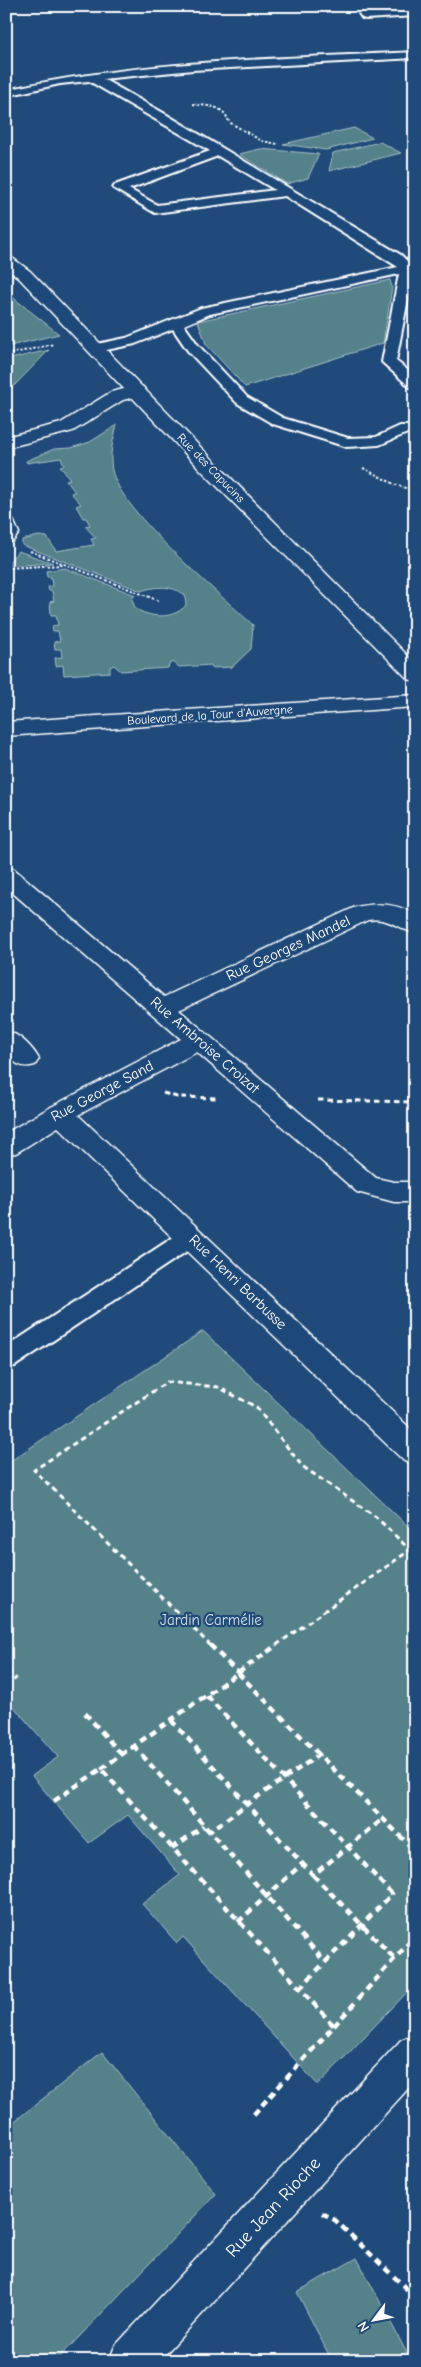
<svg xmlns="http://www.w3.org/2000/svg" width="421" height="2367" viewBox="0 0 421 2367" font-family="'Comic Neue',sans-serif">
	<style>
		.green { fill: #55818a; stroke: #aac0c4 }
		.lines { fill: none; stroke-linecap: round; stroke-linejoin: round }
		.lane-casing { stroke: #fff; stroke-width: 4 }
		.street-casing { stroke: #fff; stroke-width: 3 }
		.secondary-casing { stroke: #fff; stroke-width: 3 }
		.path-far2 { stroke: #fff; stroke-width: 2; stroke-dasharray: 2.5 2; stroke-linecap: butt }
		.path-far1 { stroke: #fff; stroke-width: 3; stroke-dasharray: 5.5 4; stroke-linecap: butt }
		.path { stroke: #fff; stroke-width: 4.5; stroke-dasharray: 7 5; stroke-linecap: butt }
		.lane { fill: #1f4a7a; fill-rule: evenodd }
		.street { fill: #1f4a7a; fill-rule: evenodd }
		.secondary { fill: #1f4a7a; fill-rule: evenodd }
		.labels { text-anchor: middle; stroke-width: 4.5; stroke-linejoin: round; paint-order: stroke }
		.far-street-label { font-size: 12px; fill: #fff; stroke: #1f4a7a }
		.street-label { font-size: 15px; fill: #fff; stroke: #1f4a7a }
		.park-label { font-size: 15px; fill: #d4e0e2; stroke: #1f4a7a }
		.near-street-label { font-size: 18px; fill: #fff; stroke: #1f4a7a }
	</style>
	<rect width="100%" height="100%" fill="#1f4a7a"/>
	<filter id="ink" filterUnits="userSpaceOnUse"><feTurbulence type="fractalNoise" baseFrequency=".02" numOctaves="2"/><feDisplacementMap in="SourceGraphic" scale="10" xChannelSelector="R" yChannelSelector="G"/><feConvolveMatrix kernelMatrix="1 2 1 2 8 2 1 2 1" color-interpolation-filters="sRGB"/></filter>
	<g filter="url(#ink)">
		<!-- green -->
		<path class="green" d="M354,128L373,138L326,150L283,144Z
			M380,142L401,153L329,171L333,153Z
			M260,149L319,154L308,178L287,184L239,154Z
			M390,280L392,287L383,343L245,387L206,344L198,321Z
			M6,292L59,334L6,347Z
			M49,350L6,394V360Z
			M117,425C113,441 109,453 112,470C121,513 218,592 253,625L251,649L232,667L212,668L211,665L179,667L173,662L169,664L168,668L121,671L114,665L110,667V672L64,675L63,665L56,666L55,658L62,657L61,649H55L54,642L60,641L58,631H53L52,626L58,625L56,615H51L50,602L54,601L52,591H49L48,587L52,586L51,577H47L46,571L65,568L135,595L132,599L135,608C149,618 174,620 186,605L185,595C172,585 156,586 141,591L22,545V540L39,536L47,537L56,551L94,545L91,539L96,538L85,526L90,525L86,518H83L76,506L81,504L71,493L75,492L66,480L70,479L60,466L64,465L61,458L27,463L26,461L54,449L71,448L90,442Z
			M18,551L53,563L6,566Z
			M203,1331L415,1533V1984L318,2085L183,1937L177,1943L142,1904L180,1875L128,1815L89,1843L32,1776L58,1757L6,1698V1464Z
			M102,2052L216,2194L56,2361H6V2128Z
			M357,2258L411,2361H332L297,2292Z"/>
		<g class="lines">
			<defs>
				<path id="lane" d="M354,6H364L369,13L415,10V16L366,19L362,18Z
					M415,52V58L193,70L103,79L167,115L401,255L410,264L415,263L396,361L415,376V388L410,387L382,362L399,274L210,314L184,325L198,345L247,397L283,418L348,438L376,437L400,426H410L412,429L410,432L379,445L347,447L273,424L237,403L188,351L173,329L135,344L97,352L92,351L90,348L92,345L126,338L201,308L398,267L285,196L155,213L113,188L115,185L210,151L89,81L60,84L6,96V90C140,60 278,59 415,52ZM218,156L275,190L157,205L129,189Z
					M191,1229L199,1231L203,1237L199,1243L15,1366L6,1368V1347L183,1231Z"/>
				<path id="street" d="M137,386L143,387L146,391L143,395L123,400L73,431L6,448V437L61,423L111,392Z
					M6,518L13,520L19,533L13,541L6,543Z
					M6,867L14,869L164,997L353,908C375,902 395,903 415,914V933C395,928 390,917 368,920L179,1010L376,1178L394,1182H415V1202H394L357,1192L197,1052L78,1115L415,1433V1464L404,1461L58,1127L16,1153L6,1155V1133L51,1107L181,1039L6,887Z
					M6,1031C20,1034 32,1047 39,1059L35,1065C21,1069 16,1064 6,1054Z
					M415,2034V2081L159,2361H109L115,2346L401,2040Z"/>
				<path id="secondary" d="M6,256L12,258L30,271L213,460L415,663V681L408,679L199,468L18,277L6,269Z
					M415,695V707L6,736V722Z"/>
			</defs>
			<!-- lane casing -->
			<use href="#lane" class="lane-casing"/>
			<!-- street casing -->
			<use href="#street" class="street-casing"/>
			<!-- secondary casing -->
			<use href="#secondary" class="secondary-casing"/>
			<!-- path-far2 -->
			<path class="path-far2" d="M193,104C209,107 223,104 229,122L262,141L278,144
				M6,355L54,344
				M363,468L396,485L415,491
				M30,551L160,601
				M6,568L63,565"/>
			<!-- path-far1 -->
			<path class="path-far1" d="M163,1093L177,1097L216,1098
				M318,1100L415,1102
				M410,1550L415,1555
				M211,1646L34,1470L167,1382L218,1387L256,1407L302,1466L376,1517L410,1550L275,1646"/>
			<!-- path -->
			<path class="path" d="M210,1645L238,1673
				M6,1669L16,1680
				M238,1673L415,1851
				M238,1673L277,1645
				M207,1696L392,1894L299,1989
				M85,1713L121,1754
				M171,1720L247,1804L209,1832
				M134,1746L325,1962
				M320,1754L247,1804L313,1875L383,1819
				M101,1769L238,1673
				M54,1801L101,1769L334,2026L253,2115
				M172,1848L204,1826
				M313,1875L395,1959
				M238,1922L302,1864
				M334,2026L415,1936
				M322,2213L335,2220L415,2297"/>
			<!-- lane -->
			<use href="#lane" class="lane"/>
			<!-- street -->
			<use href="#street" class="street"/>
			<!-- secondary -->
			<use href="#secondary" class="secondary"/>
		</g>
	</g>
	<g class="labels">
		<!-- far-street labels -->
		<g class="far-street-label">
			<text transform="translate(211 468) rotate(46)" y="4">Rue des Capucins</text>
			<text transform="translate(210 715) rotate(-4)" y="4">Boulevard de la Tour d'Auvergne</text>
		</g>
		<!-- street labels -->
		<g class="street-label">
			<text transform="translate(288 948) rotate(-25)" y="5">Rue Georges Mandel</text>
			<text transform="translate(205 1045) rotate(41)" y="5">Rue Ambroise Croizat</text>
			<text transform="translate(102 1091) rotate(-28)" y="5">Rue George Sand</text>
			<text transform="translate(238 1282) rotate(44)" y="5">Rue Henri Barbusse</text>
		</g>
		<!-- park labels -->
		<g class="park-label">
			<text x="211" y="1625">Jardin Carmélie</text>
		</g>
		<!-- near-street labels -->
		<g class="near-street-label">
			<text transform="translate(273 2207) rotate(-47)" y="6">Rue Jean Rioche</text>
		</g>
	</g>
	<!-- margin -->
	<rect width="421" height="2367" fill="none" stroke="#1f4a7a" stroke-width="25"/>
	<rect x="12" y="12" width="396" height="2342" fill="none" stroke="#fff" stroke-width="2" filter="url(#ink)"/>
	<!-- north arrow -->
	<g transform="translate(374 2320) rotate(238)" stroke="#1f4a7a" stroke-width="4" paint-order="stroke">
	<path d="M0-4L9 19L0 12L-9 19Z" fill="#ffffff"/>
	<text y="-8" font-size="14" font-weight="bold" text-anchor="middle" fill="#ffffff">N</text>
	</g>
</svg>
